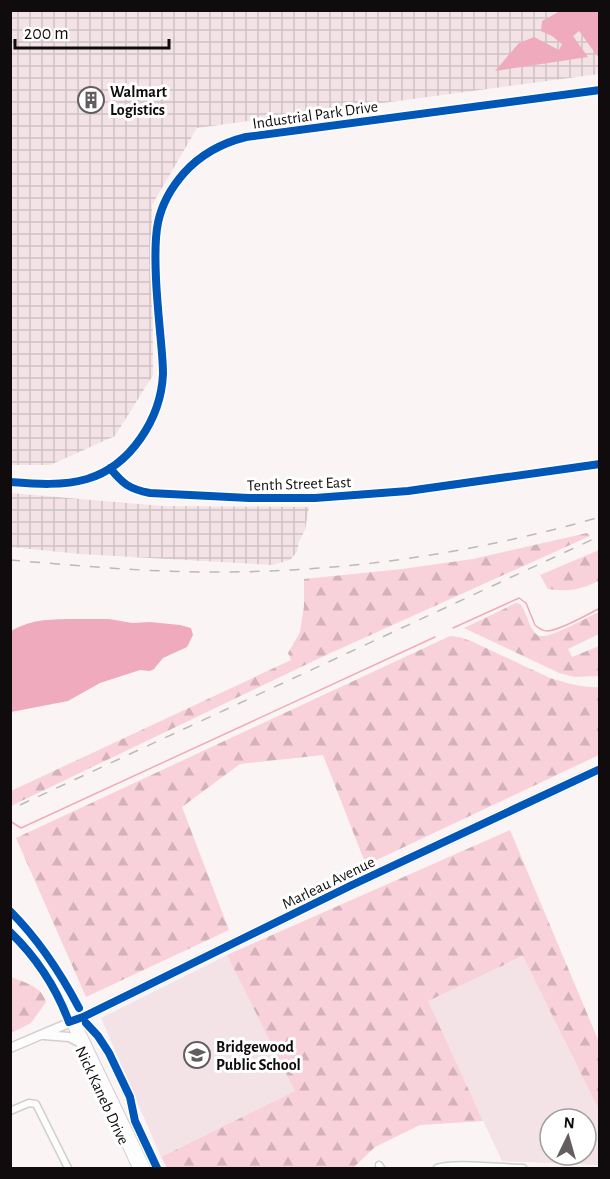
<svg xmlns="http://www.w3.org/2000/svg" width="610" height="1179" viewBox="0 0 610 1179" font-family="'Alegreya Sans',sans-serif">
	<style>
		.built { fill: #f3e3e6; fill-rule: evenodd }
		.industrial { fill: url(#industrial-grid) }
		.forest { fill: url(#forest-firs) }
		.water { fill: #f0aabd }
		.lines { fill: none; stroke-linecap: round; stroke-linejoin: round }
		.stream { stroke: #f0aabd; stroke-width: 1.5 }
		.minor-casing { stroke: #d3cece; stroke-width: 9 }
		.tertiary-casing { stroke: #d3cece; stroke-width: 10 }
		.secondary-casing { stroke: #d3cece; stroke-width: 11 }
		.minor { stroke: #fefdfe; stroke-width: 6 }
		.tertiary { stroke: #fefdfe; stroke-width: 8 }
		.secondary { stroke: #fefdfe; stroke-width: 8 }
		.rail { stroke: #bbb9ba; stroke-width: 1.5; stroke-dasharray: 10 10; stroke-linecap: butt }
		.cycleway-casing { stroke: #fff; stroke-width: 11 }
		.cycleway { stroke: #0057b8; stroke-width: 8 }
		.labels { text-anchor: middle; stroke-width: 6; stroke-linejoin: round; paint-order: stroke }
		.poi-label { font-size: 16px; font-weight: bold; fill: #100c0d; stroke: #fff; text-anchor: start }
		.street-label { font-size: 16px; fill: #100c0d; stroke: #fff }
	</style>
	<defs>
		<pattern id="industrial-grid" width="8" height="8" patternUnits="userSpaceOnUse" patternTransform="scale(1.5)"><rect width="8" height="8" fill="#f3e3e6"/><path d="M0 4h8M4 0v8" fill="none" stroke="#cfc2c4"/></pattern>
		<pattern id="forest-firs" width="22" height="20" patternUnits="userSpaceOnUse" patternTransform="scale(1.5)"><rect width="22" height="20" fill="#f9d1db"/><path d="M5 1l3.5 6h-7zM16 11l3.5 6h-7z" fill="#d4b2bb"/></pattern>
	</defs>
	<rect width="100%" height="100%" fill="#fbf4f5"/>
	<!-- built -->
	<path class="built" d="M227,955L296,1091L161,1157L101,1018Z
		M524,956L599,1110V1165L502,1161L427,1001ZM550,1119H586V1155H550Z"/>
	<!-- industrial -->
	<path class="industrial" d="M10,11H599V74L197,128L152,205L153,375L115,436L50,465H11Z
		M10,493L163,506L309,507L305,530L299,541L297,552L290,560L272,565L79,554L11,547Z"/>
	<!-- forest -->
	<path class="forest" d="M587,533L590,536L324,656L11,806V791L291,660L288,653L300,632L304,606V579L402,569L473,559Z
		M599,550V581C578,590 571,592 548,589L540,575Z
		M516,603L520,604C527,612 528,625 535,633C538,636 539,636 543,636C554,636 588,617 599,612V634L568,649L572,657L599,646V676L575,677L559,673L464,628Z
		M450,636L459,637L471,641L550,678C566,683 583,688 599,687V755L366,865L323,755L240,764L182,807L229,930L86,997L16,838Z
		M510,830L599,1042V1110L523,956L428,1001L483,1121L420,1125L375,1147L353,1168H167L161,1157L295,1091L227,955Z
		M11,977C23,982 42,986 46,1002L31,1023L11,1033Z"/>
	<!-- water -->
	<path class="water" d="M560,11H599V57H598L579,31L573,36L588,57L495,71L519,43L534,37L559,50L562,44L552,36L541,31L542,21Z
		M66,619H109L132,623L150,622L180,625L191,628L193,635L187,647L163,658L154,669L150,671L140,670L100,683L68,701L11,712V631C31,620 43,620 66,619Z"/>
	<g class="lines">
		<!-- stream -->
		<path class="stream" d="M453,628L519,598L526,603L535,625C539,629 542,631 548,631C559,630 589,614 600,608
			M10,821L21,828L435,637"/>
		<defs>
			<path id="minor" d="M110,468C123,484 129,489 150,493L249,498H315L408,491L600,464
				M10,1111L29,1103L36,1104L68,1168
				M379,1165L381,1168
				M437,1168C454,1162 502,1168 523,1168"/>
			<path id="tertiary" d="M10,482C36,484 63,486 87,479C131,466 161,418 163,374C163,364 162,353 161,342C159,321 157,300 156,279C154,236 154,207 184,173C201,154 222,143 246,137L600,90
				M10,922L30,942L58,981L79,1028L146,1168
				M10,932L31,954L53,984L137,1168"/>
			<path id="secondary" d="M44,1035L69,1037L79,1042
				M10,1048L83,1017L352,885L600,769"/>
		</defs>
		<!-- minor casing -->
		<use href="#minor" class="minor-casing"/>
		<!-- tertiary casing -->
		<use href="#tertiary" class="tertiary-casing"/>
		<!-- secondary casing -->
		<use href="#secondary" class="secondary-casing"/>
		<!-- minor -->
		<use href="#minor" class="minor"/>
		<!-- tertiary -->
		<use href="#tertiary" class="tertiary"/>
		<!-- secondary -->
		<use href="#secondary" class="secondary"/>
		<!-- rail -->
		<path class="rail" d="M10,560C83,566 155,573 228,572C354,571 479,552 600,517
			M20,805L600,536"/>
		<defs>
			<path id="cycleway" d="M110,468C123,484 129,489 150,493L249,498H315L408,491L600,464
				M10,482C36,484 63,486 87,479C131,466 161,418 163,374C163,364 162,353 161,342C159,321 157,300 156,279C154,236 154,207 184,173C201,154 222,143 246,137L600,90
				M10,911C39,940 60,972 79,1008
				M10,932C37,958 56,987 69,1022L83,1017L352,885L600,769
				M86,1023L98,1036L109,1053L130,1097L135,1121L157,1168"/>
		</defs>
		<!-- cycleway casing -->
		<use href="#cycleway" class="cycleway-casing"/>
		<!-- cycleway -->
		<use href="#cycleway" class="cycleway"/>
	</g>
	<!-- icons -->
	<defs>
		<symbol id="building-ring" viewBox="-11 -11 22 22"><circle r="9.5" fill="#fff" stroke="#625d5e" stroke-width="1.5"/><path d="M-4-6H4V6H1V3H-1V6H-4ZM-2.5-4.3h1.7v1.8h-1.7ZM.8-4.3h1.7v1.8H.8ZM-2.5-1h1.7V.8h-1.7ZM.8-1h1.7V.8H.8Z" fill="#625d5e"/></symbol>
		<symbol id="school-ring" viewBox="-11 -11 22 22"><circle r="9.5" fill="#fff" stroke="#625d5e" stroke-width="1.5"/><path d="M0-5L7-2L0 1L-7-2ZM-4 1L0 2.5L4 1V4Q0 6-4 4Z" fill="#625d5e"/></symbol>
	</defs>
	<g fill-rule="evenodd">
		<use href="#building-ring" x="76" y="85" width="30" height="30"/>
		<use href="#school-ring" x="182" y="1040" width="30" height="30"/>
	</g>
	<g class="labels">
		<!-- poi labels -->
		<g class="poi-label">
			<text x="110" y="97">Walmart<tspan x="110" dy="18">Logistics</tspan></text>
			<text x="216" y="1052">Bridgewood<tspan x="216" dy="18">Public School</tspan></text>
		</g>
		<!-- street labels -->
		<g class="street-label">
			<text transform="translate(315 114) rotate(-8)" y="6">Industrial Park Drive</text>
			<text transform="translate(299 483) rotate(-2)" y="6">Tenth Street East</text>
			<text transform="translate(328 882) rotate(-26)" y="6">Marleau Avenue</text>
			<text transform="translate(103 1095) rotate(65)" y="6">Nick Kaneb Drive</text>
		</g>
	</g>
	<!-- border -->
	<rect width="610" height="1179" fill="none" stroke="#100c0d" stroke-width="24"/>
	<!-- north arrow -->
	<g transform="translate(568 1137) rotate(5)"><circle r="28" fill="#ffffff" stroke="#9f9e9e" stroke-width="1.5"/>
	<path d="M0-4.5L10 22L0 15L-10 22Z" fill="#625d5e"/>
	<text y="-9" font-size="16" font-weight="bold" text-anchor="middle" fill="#100c0d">N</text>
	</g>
	<!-- scale -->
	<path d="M15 39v9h154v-9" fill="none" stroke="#100c0d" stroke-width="3"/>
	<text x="24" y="39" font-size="18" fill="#100c0d" stroke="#ffffff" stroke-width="4.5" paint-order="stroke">200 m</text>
</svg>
